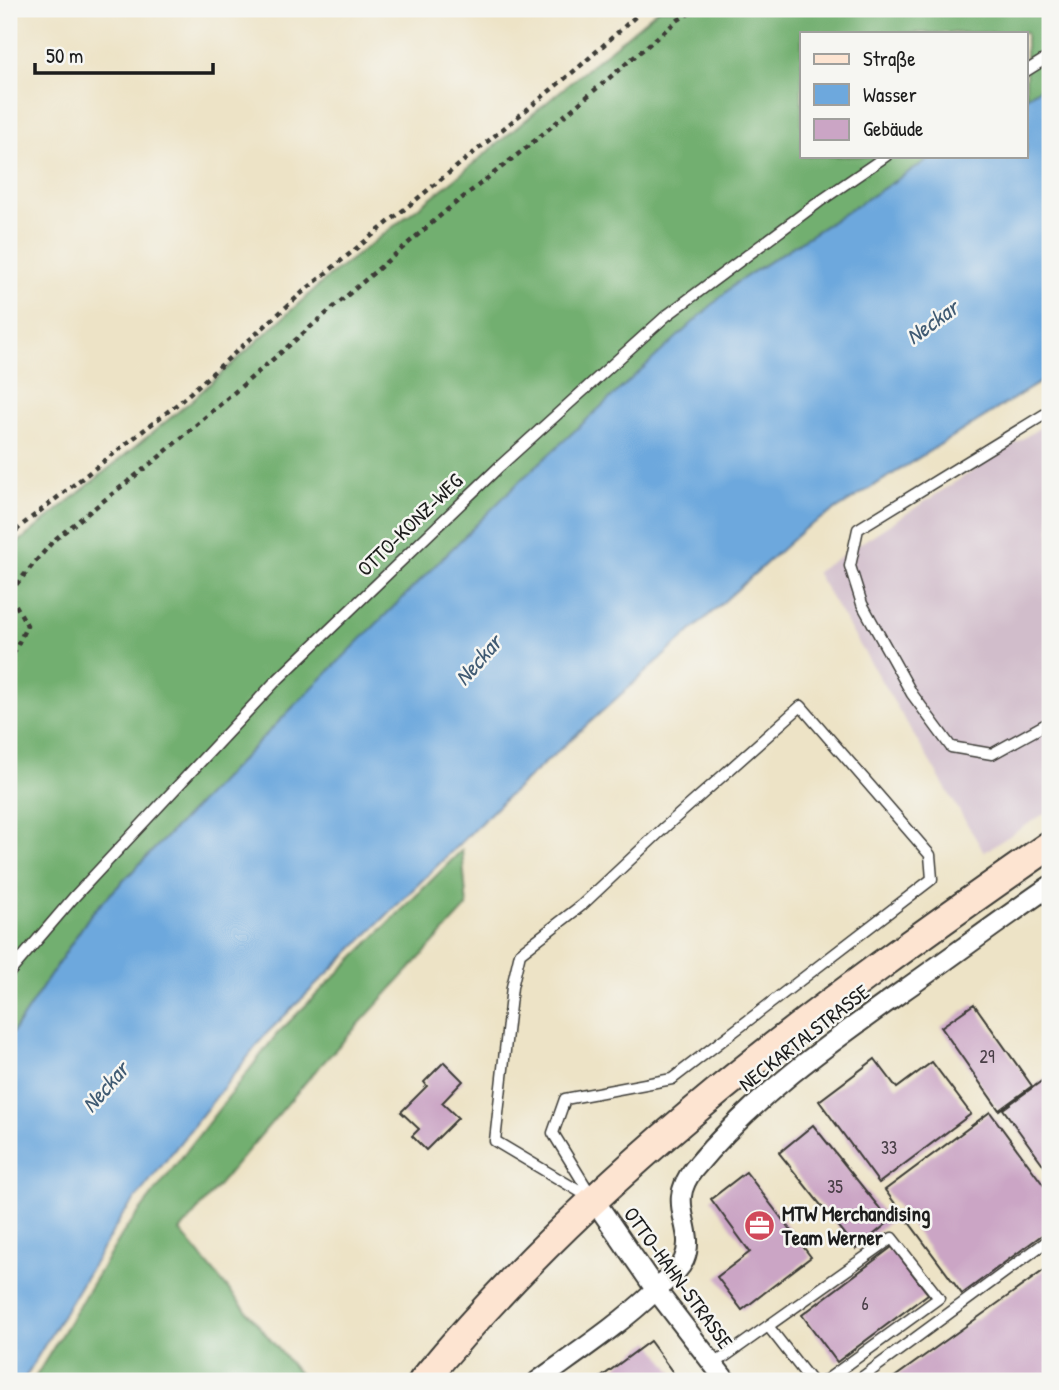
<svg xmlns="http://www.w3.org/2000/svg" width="1059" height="1390" viewBox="0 0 1059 1390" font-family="'Patrick Hand',sans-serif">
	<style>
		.industrial { fill: #d1bdcb }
		.forest { fill: #72af6f; stroke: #476646; stroke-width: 2 }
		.water { fill: #6da8dd; stroke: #44627c; stroke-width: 2 }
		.building { fill: #cba5c5 }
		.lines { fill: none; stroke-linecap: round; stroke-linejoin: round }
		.service-casing { stroke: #3b3a36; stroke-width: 13 }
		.minor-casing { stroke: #3b3a36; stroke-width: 23 }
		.secondary-casing { stroke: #3b3a36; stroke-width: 32 }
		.path { stroke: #3b3a36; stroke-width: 4.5; stroke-dasharray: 5 5; stroke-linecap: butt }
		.service { stroke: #fff; stroke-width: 10 }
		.minor { stroke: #fff; stroke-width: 19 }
		.secondary { stroke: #fde4d1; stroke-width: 28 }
		.labels { text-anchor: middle; stroke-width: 5; stroke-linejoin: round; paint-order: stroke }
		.number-label { font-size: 18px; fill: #483e46 }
		.street-label { font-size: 21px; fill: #1c1c1c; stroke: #f6f6f2 }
		.poi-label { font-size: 21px; font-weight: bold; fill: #1c1c1c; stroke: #f6f6f2; text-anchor: start }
		.water-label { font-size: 23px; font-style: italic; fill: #405b73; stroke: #f6f6f2 }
	</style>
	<rect width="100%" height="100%" fill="#f6f6f2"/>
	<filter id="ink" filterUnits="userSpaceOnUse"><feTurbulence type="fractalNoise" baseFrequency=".0143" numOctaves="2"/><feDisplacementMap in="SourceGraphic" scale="14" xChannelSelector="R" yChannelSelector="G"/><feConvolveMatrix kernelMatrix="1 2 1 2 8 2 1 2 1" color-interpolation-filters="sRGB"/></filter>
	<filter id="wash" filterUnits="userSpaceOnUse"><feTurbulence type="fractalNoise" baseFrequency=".00686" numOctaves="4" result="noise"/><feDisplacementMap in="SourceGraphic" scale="28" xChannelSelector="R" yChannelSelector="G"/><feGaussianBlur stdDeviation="1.57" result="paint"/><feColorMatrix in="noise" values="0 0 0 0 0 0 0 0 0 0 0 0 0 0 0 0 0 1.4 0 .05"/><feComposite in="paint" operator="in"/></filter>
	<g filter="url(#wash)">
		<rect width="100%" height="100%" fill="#ede3c6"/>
		<!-- industrial -->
		<path class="industrial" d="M1050,421V810L984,852L816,572Z"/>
		<!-- forest -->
		<path class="forest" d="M659,9H1050V82L1026,97V33H802V156H934L736,283L296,704L91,914L9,1038V550L191,401L327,278L456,178Z
			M462,850L467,907L310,1077L180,1231L305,1381H33L123,1233L277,1034Z"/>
		<!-- water -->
		<path class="water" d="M1050,82V376L803,530L506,798L266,1034L122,1216L23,1381H9V1038L91,914L296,704L521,480L736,283L934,156H1026V97Z"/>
		<g id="blocks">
			<!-- building -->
			<path class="building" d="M974,1004L1032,1086L999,1110L941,1027Z
				M875,1059L897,1088L932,1062L971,1114L879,1183L819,1101Z
				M444,1062L463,1081L442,1103L458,1118L426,1150L412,1136L419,1129L401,1112L427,1086L424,1082Z
				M1050,1075V1174L1003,1109Z
				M990,1112L1050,1194V1229L962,1294L885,1190Z
				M813,1125L890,1221L856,1249L779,1153Z
				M746,1172L811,1257L742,1310L717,1277L750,1252L711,1199Z
				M892,1247L928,1294L837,1362L802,1315Z
				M1050,1266V1376L1043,1381H889Z
				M650,1341L679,1381H596Z"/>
		</g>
	</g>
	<g filter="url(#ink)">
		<use href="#blocks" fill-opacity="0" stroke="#3b3a36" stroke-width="2"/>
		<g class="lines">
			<defs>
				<path id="service" d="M1026,71L1050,56
					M1050,411L858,529L850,566L862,604L912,694L951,747L992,754L1050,722
					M801,706L930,855L932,879L672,1079L565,1099L553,1133L594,1200L495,1141L512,987L520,953L582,905L665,827Z
					M9,973L74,897L274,683L500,466L666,316L819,202L886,156
					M768,1326L811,1381
					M713,1365L892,1238L939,1298L825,1381
					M857,1381L1050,1239"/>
				<path id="minor" d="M594,1200L656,1290L726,1381
					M538,1381C578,1352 619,1325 655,1291C665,1281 678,1273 684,1260C698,1227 664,1205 694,1169C754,1096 831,1042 907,988C955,954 1002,919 1050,886"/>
				<path id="secondary" d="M423,1381C598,1167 824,1002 1050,845"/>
			</defs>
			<!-- service casing -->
			<use href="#service" class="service-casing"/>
			<!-- minor casing -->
			<use href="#minor" class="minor-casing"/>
			<!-- secondary casing -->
			<use href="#secondary" class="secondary-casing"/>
			<!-- path -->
			<path class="path" d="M9,538L22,525L180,402L304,291L579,67L644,9
				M9,663L27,625L9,593L54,540L159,457L448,209L526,148L678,20L697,9"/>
			<!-- service -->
			<use href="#service" class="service"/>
			<!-- minor -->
			<use href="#minor" class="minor"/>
			<!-- secondary -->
			<use href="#secondary" class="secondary"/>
		</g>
	</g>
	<!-- icons -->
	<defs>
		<symbol id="office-disc" viewBox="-11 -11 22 22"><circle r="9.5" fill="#d1495b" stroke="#f6f6f2"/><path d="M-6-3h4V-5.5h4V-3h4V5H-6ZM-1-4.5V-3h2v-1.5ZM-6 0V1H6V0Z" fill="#fff"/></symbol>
	</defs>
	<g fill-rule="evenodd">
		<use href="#office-disc" x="742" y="1208" width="35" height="35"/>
	</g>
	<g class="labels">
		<!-- number labels -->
		<g class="number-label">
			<text x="987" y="1063">29</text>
			<text x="889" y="1154">33</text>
			<text x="835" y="1193">35</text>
			<text x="865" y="1310">6</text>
		</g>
		<!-- street labels -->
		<g class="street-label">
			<text transform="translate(410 525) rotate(-44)" y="7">OTTO-KONZ-WEG</text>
			<text transform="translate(804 1038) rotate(-38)" y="7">NECKARTALSTRASSE</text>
			<text transform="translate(678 1278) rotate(54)" y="7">OTTO-HAHN-STRASSE</text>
		</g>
		<!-- poi labels -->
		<g class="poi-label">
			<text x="782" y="1221">MTW Merchandising<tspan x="782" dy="24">Team Werner</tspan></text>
		</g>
		<!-- water labels -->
		<g class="water-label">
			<text transform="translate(932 322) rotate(-36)" y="8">Neckar</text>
			<text transform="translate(478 660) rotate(-49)" y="8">Neckar</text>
			<text transform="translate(105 1087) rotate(-49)" y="8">Neckar</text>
		</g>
	</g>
	<!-- margin -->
	<rect width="1059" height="1390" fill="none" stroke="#f6f6f2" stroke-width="35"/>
	<!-- legend -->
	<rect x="800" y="32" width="228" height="126" fill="#f6f6f2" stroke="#9f9f9c" stroke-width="2"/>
	<rect x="814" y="54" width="35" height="10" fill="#fde4d1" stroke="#9f9f9c" stroke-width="2"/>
	<text x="863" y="66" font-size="21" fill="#1c1c1c">Straße</text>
	<rect x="814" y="84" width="35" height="21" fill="#6da8dd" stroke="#9f9f9c" stroke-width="2"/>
	<text x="863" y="102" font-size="21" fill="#1c1c1c">Wasser</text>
	<rect x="814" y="119" width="35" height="21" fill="#cba5c5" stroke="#9f9f9c" stroke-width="2"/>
	<text x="863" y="136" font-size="21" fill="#1c1c1c">Gebäude</text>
	<!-- scale -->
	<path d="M35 63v10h178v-10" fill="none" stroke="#1c1c1c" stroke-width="3.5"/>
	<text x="46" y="63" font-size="21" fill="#1c1c1c" stroke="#f6f6f2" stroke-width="5" paint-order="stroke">50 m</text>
</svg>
